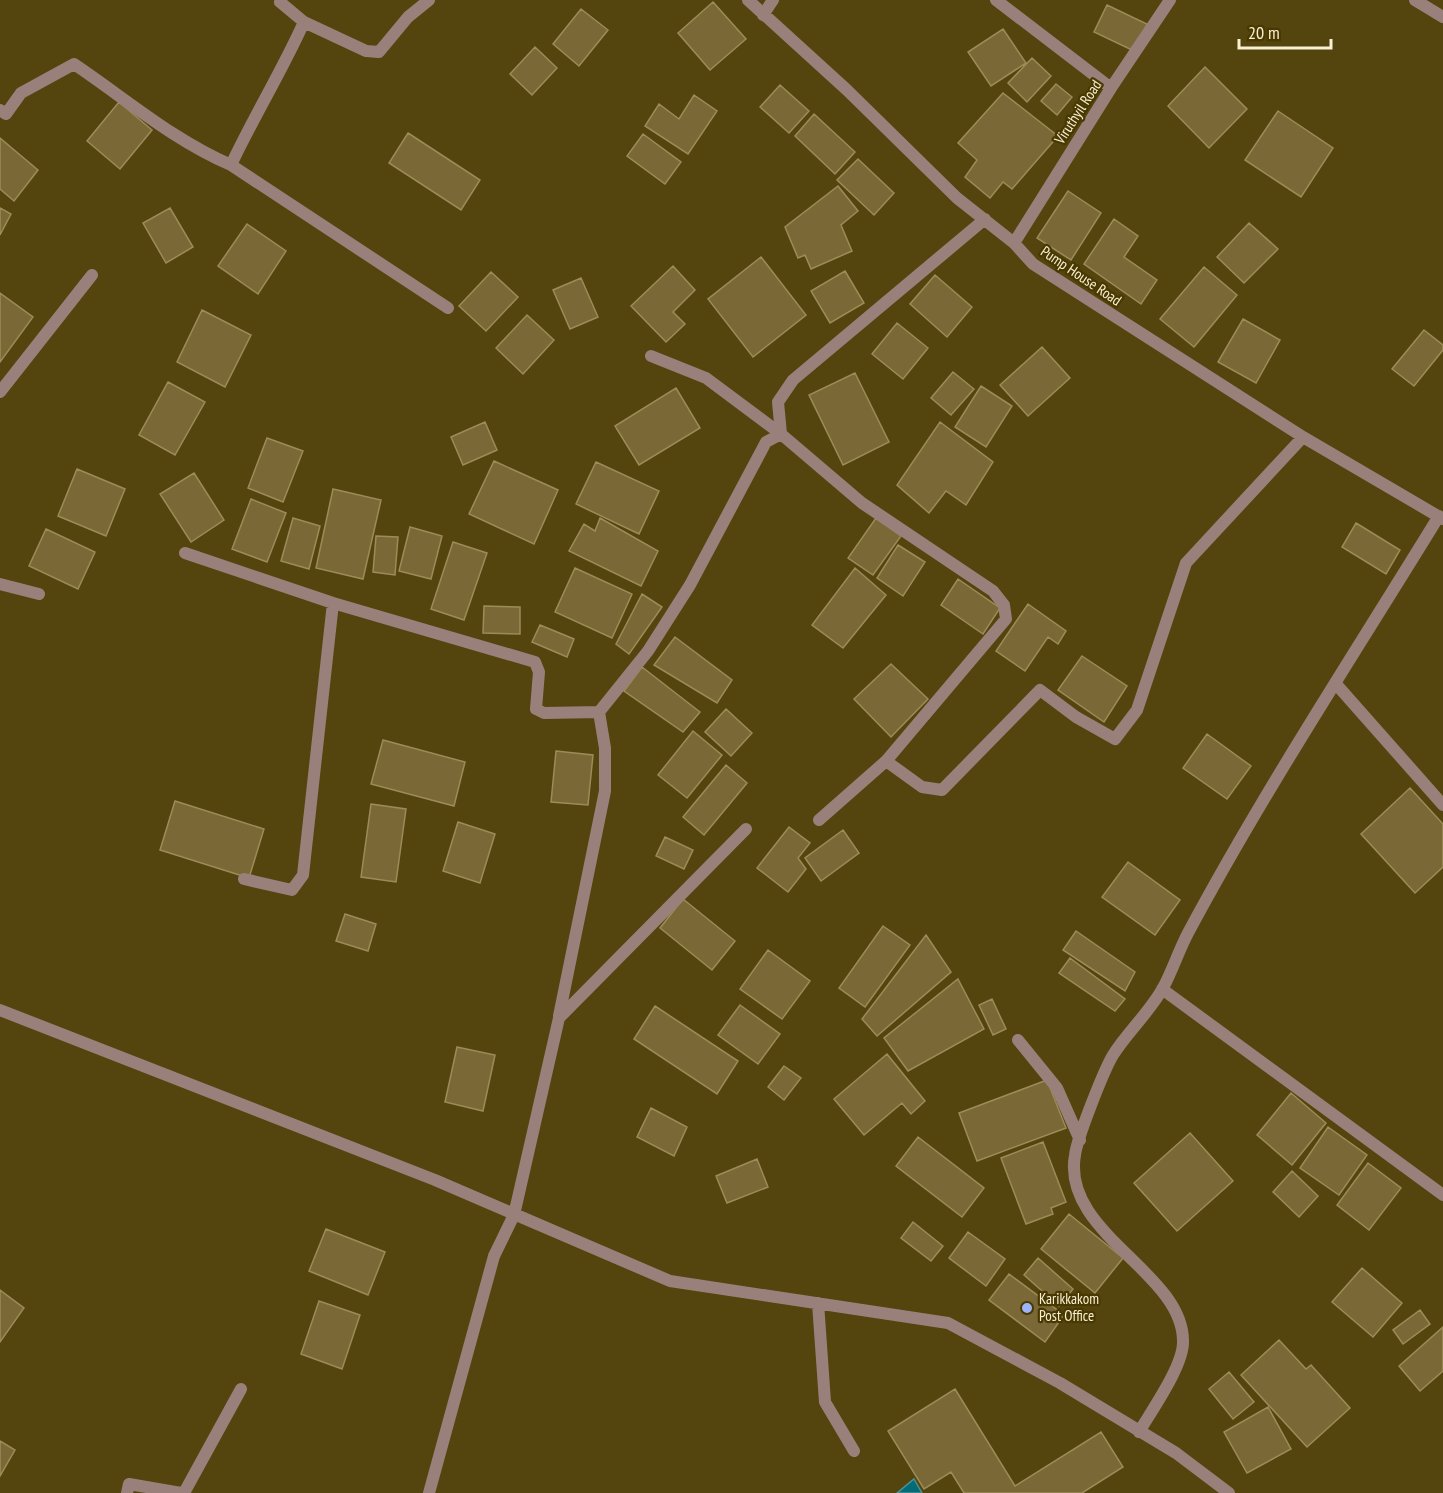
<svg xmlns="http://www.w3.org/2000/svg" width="1443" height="1493" viewBox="0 0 1443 1493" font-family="'PT Sans Narrow',sans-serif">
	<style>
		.water { fill: #036a78; stroke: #4c9294; stroke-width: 1.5 }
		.building { fill: #7a6937; stroke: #9d8b58; stroke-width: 1.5 }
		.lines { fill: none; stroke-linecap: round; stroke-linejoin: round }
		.service { stroke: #9a807b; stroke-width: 12 }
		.minor { stroke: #9a807b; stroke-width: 12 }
		.poi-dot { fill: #9db4fd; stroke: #493900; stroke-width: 2 }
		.labels { text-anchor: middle; stroke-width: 4.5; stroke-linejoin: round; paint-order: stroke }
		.street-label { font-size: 15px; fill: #f8efd4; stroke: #493900 }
		.poi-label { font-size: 15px; fill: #f8efd4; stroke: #493900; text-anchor: start }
	</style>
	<rect width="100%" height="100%" fill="#54440e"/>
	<!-- water -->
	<path class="water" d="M914,1479L922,1493H897Z"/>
	<!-- building -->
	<path class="building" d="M713,2L746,39L710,70L678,33Z
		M1107,5L1147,24L1134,51L1094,32Z
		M581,9L608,30L579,66L553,44Z
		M1003,29L1026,63L991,86L968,52Z
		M535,47L557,68L532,95L510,74Z
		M1032,58L1051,76L1027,102L1008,83Z
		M1205,67L1247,109L1209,148L1168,106Z
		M1056,84L1072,97L1057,115L1041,101Z
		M780,85L809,111L789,133L760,107Z
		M1003,93L1058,136L1012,189L1003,182L990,198L965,177L977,160L958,143Z
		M694,95L717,111L688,154L645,126L659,104L679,119Z
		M119,102L152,130L120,169L87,141Z
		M1278,111L1333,148L1301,197L1245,160Z
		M814,114L855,152L835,174L795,136Z
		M408,133L480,180L461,210L389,163Z
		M643,134L681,162L665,184L627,156Z
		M0,138L38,170L14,201L0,189Z
		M858,159L894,193L874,215L837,180Z
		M838,186L858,211L841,225L852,251L811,269L805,255L798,258L785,227Z
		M1068,191L1101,213L1071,260L1037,238Z
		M0,208L11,214L0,235Z
		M170,208L193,247L166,263L143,223Z
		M1114,219L1138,236L1124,257L1157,280L1141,304L1084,264Z
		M1249,223L1278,249L1244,283L1217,257Z
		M247,224L286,251L258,294L218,266Z
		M761,257L806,315L753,357L708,299Z
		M673,266L695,290L673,312L685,324L666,342L631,306Z
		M1204,267L1237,295L1194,347L1160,319Z
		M845,271L864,303L830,323L811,291Z
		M491,272L518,297L486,331L459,306Z
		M935,275L972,307L947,337L910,304Z
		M581,278L598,317L570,329L553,290Z
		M0,293L33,317L0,362Z
		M202,310L251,335L225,387L177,362Z
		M527,315L554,340L523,374L496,348Z
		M1243,319L1280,340L1256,383L1218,362Z
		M897,323L928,348L903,379L872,354Z
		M1424,330L1443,345V350L1414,386L1392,369Z
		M1042,347L1070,378L1028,416L1000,385Z
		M953,372L974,389L951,415L931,398Z
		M855,373L889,442L843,465L809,395Z
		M168,382L205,402L175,455L139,435Z
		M981,386L1012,406L986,447L955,427Z
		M676,388L700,428L639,465L615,426Z
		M485,422L497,450L463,465L451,437Z
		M940,422L993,462L966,505L946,491L929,513L897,485Z
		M267,438L303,451L283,502L248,488Z
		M494,461L558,490L534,544L469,514Z
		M596,462L659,491L639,534L576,504Z
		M77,469L125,489L106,536L58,516Z
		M194,473L224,520L191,542L160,494Z
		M333,489L381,500L363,579L316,568Z
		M251,499L286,513L267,562L232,549Z
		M293,518L320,526L309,569L281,561Z
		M600,518L658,551L641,586L569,551L584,524L595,531Z
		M876,518L901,536L873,575L848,558Z
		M1356,523L1400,550L1386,574L1342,547Z
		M410,527L442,536L431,579L399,571Z
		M46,529L95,552L78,589L29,566Z
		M376,536L398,537L395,575L373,572Z
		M453,542L487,553L464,620L431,609Z
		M898,545L925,562L903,596L877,578Z
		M575,568L632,594L612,638L555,612Z
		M855,568L886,595L843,648L812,625Z
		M958,579L1000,608L983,634L941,605Z
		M642,594L662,607L629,654L616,644Z
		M1028,604L1066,631L1058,644L1048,637L1025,671L996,651Z
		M484,606L520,607V634L483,633Z
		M540,625L574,639L567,657L532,642Z
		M675,637L732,680L717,703L654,665Z
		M1082,656L1127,686L1104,722L1058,690Z
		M891,664L928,699L891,737L854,699Z
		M642,667L700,712L683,732L624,691Z
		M726,709L752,733L731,756L705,732Z
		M693,731L722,755L687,798L658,775Z
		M1207,734L1251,766L1227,799L1183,768Z
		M383,740L465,762L454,806L371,784Z
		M556,751L593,755L588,805L551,802Z
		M726,765L747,783L704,835L683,817Z
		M1410,788L1443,824V867L1415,893L1361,834Z
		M175,801L264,829L249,878L160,850Z
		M371,804L406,809L396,882L361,877Z
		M458,822L495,834L480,883L443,871Z
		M789,827L810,843L798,858L806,869L788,892L757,868Z
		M843,830L859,853L821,881L805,858Z
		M665,837L693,850L684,869L656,856Z
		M1128,862L1180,900L1155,935L1102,897Z
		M683,899L735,941L712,970L660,928Z
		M345,914L376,924L368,951L336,941Z
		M883,926L910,945L865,1007L839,988Z
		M1076,931L1135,972L1125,991L1063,950Z
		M926,935L951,972L877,1036L862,1019Z
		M768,950L810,981L782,1019L740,989Z
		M1070,958L1125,999L1115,1011L1059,973Z
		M958,979L984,1029L908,1071L884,1038Z
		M992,999L1006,1029L993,1035L979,1005Z
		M740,1005L780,1034L758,1064L718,1035Z
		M655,1006L738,1061L717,1094L634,1039Z
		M457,1047L495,1055L483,1111L445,1102Z
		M887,1054L925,1101L911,1114L902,1103L864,1135L834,1099Z
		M784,1066L801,1078L784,1100L768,1087Z
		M1047,1080L1066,1128L977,1161L959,1113Z
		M1291,1093L1326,1123L1292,1165L1257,1135Z
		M651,1108L687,1127L674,1156L637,1137Z
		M1328,1127L1367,1155L1339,1195L1300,1168Z
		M1190,1133L1233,1181L1177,1231L1134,1183Z
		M918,1137L984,1188L962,1217L896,1166Z
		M1043,1142L1066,1202L1051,1208L1053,1214L1026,1224L1001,1158Z
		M757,1159L768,1187L727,1203L716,1176Z
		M1368,1163L1401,1188L1369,1230L1337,1205Z
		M1292,1171L1318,1196L1299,1217L1273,1192Z
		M1069,1214L1123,1258L1095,1293L1041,1249Z
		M913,1222L943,1246L931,1261L901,1238Z
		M326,1229L385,1252L368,1295L309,1271Z
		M968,1232L1005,1259L986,1286L949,1258Z
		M1038,1258L1073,1289L1059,1306L1024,1275Z
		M1362,1268L1402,1303L1373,1337L1332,1302Z
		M1009,1274L1064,1315L1045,1342L989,1300Z
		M0,1290L24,1308L0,1342Z
		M319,1301L360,1315L342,1369L301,1354Z
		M1420,1310L1430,1324L1403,1344L1393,1330Z
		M1443,1327V1371L1420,1391L1399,1366Z
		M1279,1340L1306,1369L1311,1365L1350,1408L1307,1447L1241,1375Z
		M1229,1372L1254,1402L1233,1419L1209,1389Z
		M955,1389L1015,1486L1101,1432L1123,1467L1082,1493H964L951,1472L924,1489L888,1431Z
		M1268,1407L1291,1449L1247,1473L1224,1432Z
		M0,1441L15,1450L0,1476Z"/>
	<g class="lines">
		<!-- service -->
		<path class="service" d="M0,392L92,275
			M1336,684L1443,805"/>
		<!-- minor -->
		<path class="minor" d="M748,0L847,90L957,198L1014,243L1033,264L1303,437L1443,519
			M996,0L1111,88
			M1415,0L1443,17
			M763,15L773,0
			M304,22L366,51L379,52L408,17L429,0
			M0,110L6,114L21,93L74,64C126,99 173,140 231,165C254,116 282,71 304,22L280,2L281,0
			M231,165L448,308
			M1014,243L1111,88L1170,0
			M185,553L333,603L535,662L539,672L536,709L544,713L599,712L648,651L690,585L766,442L781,434L706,378L651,356
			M0,584L39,594
			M886,761L922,787L942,790L1040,690L1076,717L1115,739L1137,710L1186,563L1303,437
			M819,820L886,761L1006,619L1004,605L993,591L862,503L781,434L778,402L793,380L985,219
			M244,879L292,890L303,875L333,603
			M1162,989L1443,1195
			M0,1010L435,1180L670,1281L948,1323L1060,1383L1176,1453L1229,1493
			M559,1016L605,791V748L599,712
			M1018,1040L1057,1088L1080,1140
			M818,1303L825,1402L854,1451
			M1139,1432C1152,1410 1184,1365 1183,1341C1183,1272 1061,1233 1075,1155C1077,1138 1104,1070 1113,1055C1128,1031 1151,1011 1164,986C1173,969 1179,950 1188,933C1264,791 1355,653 1439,516
			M127,1493L129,1484L181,1493
			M184,1493L241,1389
			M429,1493L494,1256L514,1215L559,1018L746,829"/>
	</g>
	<!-- markers -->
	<circle class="poi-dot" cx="1027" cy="1308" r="6"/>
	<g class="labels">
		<!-- street labels -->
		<g class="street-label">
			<text transform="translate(1078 112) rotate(-57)" y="5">Viruthyil Road</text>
			<text transform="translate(1081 276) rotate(34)" y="5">Pump House Road</text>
		</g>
		<!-- poi labels -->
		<g class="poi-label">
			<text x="1039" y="1304">Karikkakom<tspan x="1039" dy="17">Post Office</tspan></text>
		</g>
	</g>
	<!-- scale -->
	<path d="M1239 39v9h92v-9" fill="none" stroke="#f8efd4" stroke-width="3"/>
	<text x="1248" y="39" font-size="18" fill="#f8efd4" stroke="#493900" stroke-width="4.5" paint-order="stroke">20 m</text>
</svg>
